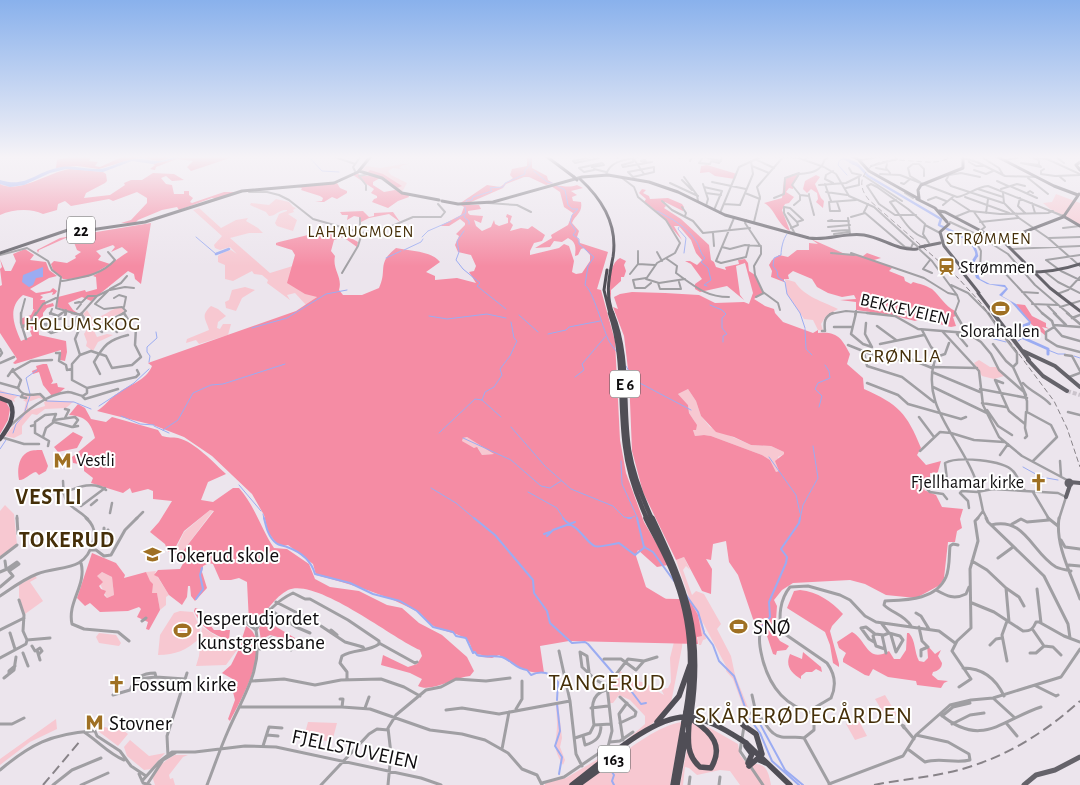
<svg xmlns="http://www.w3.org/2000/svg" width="1080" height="785" viewBox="0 0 1080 785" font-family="'Alegreya Sans',sans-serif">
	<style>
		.green { fill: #f7c8d1 }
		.forest { fill: #f58ca4; fill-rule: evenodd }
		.water { fill: #9bacf2 }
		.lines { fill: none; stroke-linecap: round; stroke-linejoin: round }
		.stream-far1 { stroke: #9bacf2; stroke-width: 1 }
		.stream { stroke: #9bacf2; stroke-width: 2 }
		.canal { stroke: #9bacf2; stroke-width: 2 }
		.river-far1 { stroke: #9bacf2; stroke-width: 2.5 }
		.river { stroke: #9bacf2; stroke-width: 3 }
		.major-tunnel { stroke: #cbc4cc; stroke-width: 4; stroke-dasharray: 4 2; stroke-linecap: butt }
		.minor-far2 { stroke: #a09fa3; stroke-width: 2 }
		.minor-far1 { stroke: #a09fa3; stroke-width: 2.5 }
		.minor { stroke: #a09fa3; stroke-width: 3 }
		.major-far2 { stroke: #65636a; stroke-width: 3 }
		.major-far1 { stroke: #65636a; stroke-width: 4 }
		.major { stroke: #65636a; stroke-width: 5 }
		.highway-far2 { stroke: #504e56; stroke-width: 3 }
		.highway-far1 { stroke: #504e56; stroke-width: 4.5 }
		.highway { stroke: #504e56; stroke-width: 5.5 }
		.rail-far1 { stroke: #888388; stroke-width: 1; stroke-dasharray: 5.5 3; stroke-linecap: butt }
		.rail { stroke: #888388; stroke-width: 2; stroke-dasharray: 10 5; stroke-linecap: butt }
		.major-bridge { stroke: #65636a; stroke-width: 3 }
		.highway-bridge-far1 { stroke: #504e56; stroke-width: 3 }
		.highway-bridge { stroke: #504e56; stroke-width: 5.5 }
		.labels { text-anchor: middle; stroke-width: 4; stroke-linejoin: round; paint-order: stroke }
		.shield { fill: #fff; stroke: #565556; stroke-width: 1 }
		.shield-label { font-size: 16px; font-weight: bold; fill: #0e0c0e }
		.far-quarter-label { font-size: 16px; letter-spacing: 1px; fill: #452f09; stroke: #fff }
		.poi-label { font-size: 18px; fill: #0e0c0e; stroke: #fff; text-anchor: start }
		.street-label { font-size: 18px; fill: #0e0c0e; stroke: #fff }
		.quarter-label { font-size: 20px; letter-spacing: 1px; fill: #452f09; stroke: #fff }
		.near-poi-label { font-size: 21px; fill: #0e0c0e; stroke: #fff; text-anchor: start }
		.near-street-label { font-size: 21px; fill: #0e0c0e; stroke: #fff }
		.district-label { font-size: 22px; font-weight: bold; letter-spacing: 1px; fill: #452f09; stroke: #fff }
		.near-quarter-label { font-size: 24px; letter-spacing: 1px; fill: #452f09; stroke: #fff }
	</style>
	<rect width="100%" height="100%" fill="#ece5ed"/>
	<!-- green -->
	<path class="green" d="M404,164L408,165H403L399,168L408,170L393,168L388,171L391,175L407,183L402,192L389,182L361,171L366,166L380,168Z
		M1056,194L1080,203V226L1050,209L1043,203L1052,202Z
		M276,199L289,202L293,207L296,208L293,210L294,212L288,214L297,220L293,231L277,226L275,223L279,214L287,211V210C279,209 276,216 269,216L266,212L250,205L251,203L269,205Z
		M199,208L221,228L236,220L248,218L246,221L258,228L263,233H249L230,238L270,273L296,265L324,290L307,306L295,293L287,295L290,300L267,283L268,280L262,275L254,274L252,271L233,281L225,279V265L218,262V256L222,253L231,250L237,254L230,247L220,250L215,248L214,245L222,236L193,210Z
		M785,279L795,282C805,297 822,301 838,309L826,316L821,324L823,331L818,330L813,320L804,319L787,294Z
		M245,287L255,290L242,298L236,311L226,308L225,302L229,300L232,290Z
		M211,306L218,309L226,316L218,322L217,328L220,329L223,324H231L228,335L199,344L196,340L186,343L187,339L209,330C206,319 200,316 211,306Z
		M121,307L124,310L123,313L107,318L93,329L97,337L107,334L113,335L98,342L93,351L86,346L87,342L84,334L87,329H84L87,325L82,324L86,317L83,314L87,310L92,318C104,318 109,309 121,307Z
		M979,360L990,367H996L1004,376L994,379L982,376L974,363Z
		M688,389L696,401L701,416L710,427L751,445L771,446L784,452V454L778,457L779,471L776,472L770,460L762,455L711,436L704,435L695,436L693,430L695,422L689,413L688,405L678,394Z
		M0,390L16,396L39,395L44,400L39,398L28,402V411L45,406L44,402C53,398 64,403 74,401L66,408L45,409L37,415L32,414L22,426V434L14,438L5,436L23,415L26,402L23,400L25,399L18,396L14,399L15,402L0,396Z
		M467,437L489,449L494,454L482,455L478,448H472L462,441L463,438Z
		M5,505L14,514L17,545L0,558V511Z
		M210,510L213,511L179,556V559H177L179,553H174L184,532Z
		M549,537L662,598L677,599L671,602L683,636L682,647L671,703L661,717L570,785H545V783L566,778L620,746L645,724V716L630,700L619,695L613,703H610L609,687L619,670L631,680L647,683L652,688L654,686L657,691L664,695L661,689L668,688L671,682L670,658L674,642Z
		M684,557L690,570L686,566L683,570L692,595L696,591L704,594L721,624L717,629L731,656L735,675L749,710L744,709L733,679L726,671L727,668L702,621L706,639L703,640L701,645H699L693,609L676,560Z
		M156,571L155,573L169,595L166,597V605L160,610L157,593H152L146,572Z
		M102,572L112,577L114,595L107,598L96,576Z
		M35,576L37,578L30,582L43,601L25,614L19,597V585Z
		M180,611L193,612L200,628L199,639C186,650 176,655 158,655L160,635L174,613Z
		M202,627L224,641L229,648L237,650L226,665L196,666L199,656Z
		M99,633L116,635L121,643L119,646L99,643L96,637Z
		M885,695L897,715L887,719L875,699Z
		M556,703H558L562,738L560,747L565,760L563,765C551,746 557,743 557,724C557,717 556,710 556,703Z
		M857,717L867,736L855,740L846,724Z
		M56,719L57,729L30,742L0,765V759Z
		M308,722L337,723L332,742L304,737Z
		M682,722L670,785H582C609,765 650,727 682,722Z
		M692,722L710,728L738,744L740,755L747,764C765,762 768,768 771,785H740L730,771L720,770L697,775L689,768L685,767L683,785H680Z
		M117,725L128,734L118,746L98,731L105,727L113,730Z
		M130,740L149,756L165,753L151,769L144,770L127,756L124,747Z
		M175,755H188L183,757L169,775L170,779L173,778L175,785H155L153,779C155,768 165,760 175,755Z"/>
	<!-- forest -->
	<path class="forest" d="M72,156H92L89,161L98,162L95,166L100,167L124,156H178L159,161L141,158L129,160L99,169L77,166L56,168L57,160Z
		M236,156L191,171L187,167L193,161L177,159L156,167L155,170L150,169L155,165L153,164L179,158Z
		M530,156H532V168L547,176L548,180L553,183L546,185L529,177H524L506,184L503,188L471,202L470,205H479L481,209L468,211V213L470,215L483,216L481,223L474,220L476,226L482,231L491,227L494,220L495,224L499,226L508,223V218L506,217L507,214L512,216L510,222L513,225L510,231L521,228L528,229L532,226L545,235L542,241L534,243L530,251V255L559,248L564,244L569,246L574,261L572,272L576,274L582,273L590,261V255L584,248L581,249L578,255L575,256C576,247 576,242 568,238L562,242L554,241L550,247L535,248L552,238L551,235L568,225L573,213L564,207L560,192L551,186C561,184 566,189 577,185L583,188L571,191L577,195L572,197L573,201L581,202C583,213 575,215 572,223L579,231L577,237L580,243L608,252L597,289L601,290L615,341L620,440L626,473L644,522L698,615L702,636L697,637L698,644L569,641L540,646L544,673C539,672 536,673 532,672C520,670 508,661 499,655L492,658L483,657L482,655L476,654L475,651L472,653C472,631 446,635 432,625C426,621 424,615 418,612C387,595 351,584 316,575L313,564L288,545L284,546L276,543L268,532L264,515L252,494L212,456L184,437L153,425L97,411C105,406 110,398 118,393C130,384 146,381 152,366L148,363L296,311L317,297L305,294L287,283L295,255L292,250L276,245V243L279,242L308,235H325L336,231L334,234L336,236L349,237L358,242L357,247L343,237L334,240L331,251L335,256C332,270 343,277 339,290L343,295H362L379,288C388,269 376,264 396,248C410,251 432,251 440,262L426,272L435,276V280L457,278L476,283L469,272L474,271L476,266L471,255L458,252L455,245L459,236L456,234L465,225V223L460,219L449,226H440L461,215L464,207L459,204L487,185L500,187L513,178L510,175L512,169L527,166V158ZM467,437L494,454L482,455L477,447L474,448L462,441L463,438ZM638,550L657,567L668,565L681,599H666L646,587L636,556Z
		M707,165L737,174L735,179L715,176L709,172L700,173L701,166Z
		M70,169L103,172L106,174L107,181L105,183L86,193L84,198L110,195L125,185L124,183L131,180H142L153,173L174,174L184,180L172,181L166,176L161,178L166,184L172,185L174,194H184V191H189V195L193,198L190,202L192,203L224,192H235L217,199L212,198L179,210L177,207L162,210L138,220L135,223H121L131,220L147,203V198L137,192L113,201L109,199L71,206L65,201L58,204L57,210L43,214C31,208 13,209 0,215V184C20,194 48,172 70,169Z
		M370,170L383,174L402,186L397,188L380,178L373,182V185L384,192L395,190L408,194L409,197L398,201L388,208L372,202L374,199L377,198V196L371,193L374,189L353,175L356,172L360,175L368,176L370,174L368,172Z
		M793,174H800L793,185V189L789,188L786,192L794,197L789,203L785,204L782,210L790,231C777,225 775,208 764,203L782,198L784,180Z
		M816,175L820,177L815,184L821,198L824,201L823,208L816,202L818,199L817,193L811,189L807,193L803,189L805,181Z
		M337,183L340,188L347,191V193L337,199L332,197L324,202H315L322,201L323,198L320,196L301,190L302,188L297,187Z
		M642,189L646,190L643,193L649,196L650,199L668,198L682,204L684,207L683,211L665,202H663L666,206L664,208L681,219L709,245L711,260L714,262L716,267L726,270L725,267L739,264L738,260L745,259L748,263L749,271L755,275L763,293L754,299L765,306L774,309L775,313L783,322L813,333L818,330V333C838,331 842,339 850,354L847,364L863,378L864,389C898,404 907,413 921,448L917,455L926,465L941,461L937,475L930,473V479L924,490L936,495L942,507L963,509L960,519L962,528L957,531L955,542H948L944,578L940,585L916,598L886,595L865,584L850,580L793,583L782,590L774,600L777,606L775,634L780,641L789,646L786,650L777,651L776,655L773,654L764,627L758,624L753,619L738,575L729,562L726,541L713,544L711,560L706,559L712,569L711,594L702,591L684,557L676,560L643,492L632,451L629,377L624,336L613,307L618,309L614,297L620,294L632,292L665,293L699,295L715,303L744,302L749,304L753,293L745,263L736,266L740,295L744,300L727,286L700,292L695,289V284L702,279L691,264L685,261H690L697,265L702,260L696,253L691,240L679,226H674L682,240L664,219L644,202L646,199L639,193ZM688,389L696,401L701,416L716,432L734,437L751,445L771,446L784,452V454L775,461L779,471L776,472L770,460L762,455L711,436L704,435L695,436L693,430H696L697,425L689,413L688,405L678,394Z
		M363,211L369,217L374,216V213L393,212L400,222L389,214L369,218L359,223V217L354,216L347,220L348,215H342L340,212Z
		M151,223L141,284L135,279L134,274L128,271L91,301L82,297L68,303L73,310L79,314L73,313L57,307L58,297L85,290L86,292L97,289L96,277L93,276C106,269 116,259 128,252L122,247L111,252L115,247L113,245L96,251L101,256L98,260L110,264L88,277L69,279H63L53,270L51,264L54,261L67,263L76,258L75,256L81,252L77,250L73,240L68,237L39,250L38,253L37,250L60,238Z
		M811,239L845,254L863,256L867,253L881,258L874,260L892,268L889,271L904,277L905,281L911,284L913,282C920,284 925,285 932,289C941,297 944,305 955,311L956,316L953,317L956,326L951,327L920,319L915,321L892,315L856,310V302L840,300L856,299L854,295L842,297L828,293L817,287L812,279L793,271L788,275L789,279H784V282L771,277L772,271L769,265L772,260L779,255L788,257L797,250H809V243L818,244Z
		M25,249L34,255L30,260L46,262L49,270L57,276L49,278L30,289L36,293L50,291L53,288L57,291L55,294L52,295L53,292L40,295L43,297L40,300H45L46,305L53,303L54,306L47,308L43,313V319L38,325L39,335L66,341L67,352L65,361L60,360L61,350L15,364L13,363L17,359L0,333V286L2,285L0,269L2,267L0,259L5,271H11L16,261L13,254ZM23,295L33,298V309H34L31,315L20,319L23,328L30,326L32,330L30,331L32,336L21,341C14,325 7,308 23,295Z
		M620,258L626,261L624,265L626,271L624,277H621V281L611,290V299C608,288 609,263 620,258Z
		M1016,304L1025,305L1032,316L1046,323V327L1050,329L1042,327L1046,332V336L1031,324Z
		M43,364H47L53,381L51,384L57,383L58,387L65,388L59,393L52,396L43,385L39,372L33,374L32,371L37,369L36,366Z
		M0,400L6,402L10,409L8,420L0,434Z
		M78,404L85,408L91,419L106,422L112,417L158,430L162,436C168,438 173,437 178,438C195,442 214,463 226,474L208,482L201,500L213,502L233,488H239C255,506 261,529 274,548L287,549L309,564L315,579L330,587L359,591L387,605L402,608L419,623L442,635L467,657L474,671L470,676C455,677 431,693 418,686L422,679L410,673L381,665L383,655L408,667L417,664L422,656L420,650C392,638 316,577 288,590C275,597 265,612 257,624H254L249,622L247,582L239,578L231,580H220L213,564L209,563L203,566L202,572L207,588L195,601L191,596L190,586H188L187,597L182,605L169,595L158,577L154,575L158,570L180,569L185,560L184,559L179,562V556L214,511L210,510L184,531L173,552H168L165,544L150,532L159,522L172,501L153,499V491L148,489L132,493L130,488L123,493L91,483L93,478L84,471V465L73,463L72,457L95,438C91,423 86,416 69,415Z
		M73,432L83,437L77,448L58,452L54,447Z
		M42,450L48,466L46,471L39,475L36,472C30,473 24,481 19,480C17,471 18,455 30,451C32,450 39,450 42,450Z
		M92,553L116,563L125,575L124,578L146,572L150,581L153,584L152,593H157L160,610L149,630L146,629L148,622L137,617L141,609L139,607L128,611L100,612L90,603L85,606L77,598ZM102,572L112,577L114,595L107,598L104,595L106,591L101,589L99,586L103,582L97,576Z
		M800,590C818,592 831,601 843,614L832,626L830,631L839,664V667L833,663L830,645L825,632L787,608L794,591Z
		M195,608L198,609L214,630H230L229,640C211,634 201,627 194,611Z
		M264,622H268L295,638L292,643L289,640L270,635L266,637L262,646L259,628Z
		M246,626C275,642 240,701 230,721L228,719L235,700L233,692L238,682L222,673L231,665L238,651Z
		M852,632C867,640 867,664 889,651L894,659H900L906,650L907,633H909C916,641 914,652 919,661L924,662L928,658L927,645L935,654L941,650L938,656L942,663C942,668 938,671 933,672L932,675L938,680L948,681L944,683L941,688L917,685L916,681L888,677L873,669L869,676L865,675L843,662V659L846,653L839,648L837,642Z
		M803,652L821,667L822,672L816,669L812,672H806L801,676V679C791,673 785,666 790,654L802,659Z"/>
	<!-- water -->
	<path class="water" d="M178,156H220L179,158L153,164L132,161L103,172L66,169L50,173L24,185L10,187L0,184V180C26,188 34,173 57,168C72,164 85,170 99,169C110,168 119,162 129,160C139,157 149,161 159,161C165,161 172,157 178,156Z
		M976,254L978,256L974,263L980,279L990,284L1005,285L1008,289L1002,296L1016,304L1031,322L1030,325L1014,330L1023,338L1019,337L1012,329L1029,322L1010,301L999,295L1006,288L1004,287L987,284L976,278L971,262Z
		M43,267V277L36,278L33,285L29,287L22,282L23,275Z"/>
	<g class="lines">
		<!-- stream-far1 -->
		<path class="stream-far1" d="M308,156L322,171L339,172
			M843,159L839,161L838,165L847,175
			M849,162L861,168
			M534,171L547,182L552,183
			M556,185L565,190L568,205L572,209H578L572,215L570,222L576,231L573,235L579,239V244L594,257L588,266L585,285C593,291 603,328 608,339C610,344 614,348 617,352
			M465,203L467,200H472L473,197L492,191L490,188L503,187L505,183L525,174V170L530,165V156
			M657,211C671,218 687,227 696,241C700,247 700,253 705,258L701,262L708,268L711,280L704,285L707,286
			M465,215L464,217L469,221V224
			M455,219L466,213L465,207
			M679,227L678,229L686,238L684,253
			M428,231L451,221
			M464,231L457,241L459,252L456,260L463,269L480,283L477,286L506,309
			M787,234C783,239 781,249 781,255L774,258L773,266L777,271L778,277L785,282L787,294L800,313L805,328
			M196,237L216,254
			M422,237L428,231
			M404,250L421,242L423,239
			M386,258L401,251
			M710,305L722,310L726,314L722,318V328L727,334L723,336V342
			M519,315L538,332
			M429,316L447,319L487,314L506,318
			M252,328L287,318L326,294L347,290
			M805,329L806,349L812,355
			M548,334L566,330L569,327L600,321
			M975,334L1006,342
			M1018,341L1023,338
			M1048,350L1058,354H1065
			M1074,356L1080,358
			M149,362L150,356L147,352V347L157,338L156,332
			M626,366L634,380L691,410
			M575,377L584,370L582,364L606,336
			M0,392L20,396
			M30,394L26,378L37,370
			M482,400L485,392L494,387L502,375L500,369L510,356L517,341L514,338L511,322
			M47,401L74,402L91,409
			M99,406L134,383L149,369
			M819,407L822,396L815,389L818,383L830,378L829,371L825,365
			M25,411L30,396
			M121,416L140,424L154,425
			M154,426L169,433
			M511,427L545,466L571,489L613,506L624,517L630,518L635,516
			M163,430L178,420L193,393L211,385L223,384L285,364
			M13,433L16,424L25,414
			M439,433L475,399L482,400L501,417
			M463,438L511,460L541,486L550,488L561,481
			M0,449L6,440
			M769,457L796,495L800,513
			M621,461L622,484L638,519
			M1023,467L1041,477L1058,480
			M239,485L261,511
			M431,488L456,503L475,519
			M528,492L557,508L564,519
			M263,514L264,519
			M800,519L803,505L818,478L813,446"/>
		<!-- stream -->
		<path class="stream" d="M264,518C266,526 268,537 276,543C278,545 284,546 287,547C301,552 311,560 315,574L350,583L373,594L400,601L417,611L433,627L453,632L456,636L466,638L473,653L475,652L477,655C485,658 493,655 502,657C511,660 516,669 527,670L531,675C542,670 551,673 558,682L557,700
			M474,518L495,535L533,580L534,593L547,611L550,623L572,643L585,642L588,644L613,673
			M563,518C567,524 573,525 578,530C598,551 590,548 619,543L635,555L645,547
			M628,518H631
			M637,518L644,547
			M544,534L550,532
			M547,536L553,530L575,522
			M646,548L653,552L674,581
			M686,595L698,612L704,632
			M196,599L203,589L200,575L202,568
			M761,628L770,617L769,602L786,563L787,557L781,549L799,523L800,518
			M704,633L713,645L719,661L734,676L745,707
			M619,675L641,704L646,703
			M557,704L560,731L555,746L562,757L559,774
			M750,719L760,733L772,761L799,785
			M759,722L785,770L803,785
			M610,769L614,775L612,781L614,785"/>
		<!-- canal -->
		<path class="canal" d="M852,163L854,164"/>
		<!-- river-far1 -->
		<path class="river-far1" d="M844,156L843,158L857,164L868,176L941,219L939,225C954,233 975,238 977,256
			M216,254L229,249"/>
		<!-- river -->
		<path class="river" d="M1021,337L1048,349V354"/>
		<!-- major-tunnel -->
		<path class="major-tunnel" d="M1067,391L1080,395"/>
		<!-- minor-far2 -->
		<path class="minor-far2" d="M332,156L355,164
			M596,156L573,161L575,163L599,158L597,156
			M616,156L618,158
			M704,156L699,163L710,164L711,161L719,163L723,156
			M731,156H736
			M763,156L799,158L824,167L836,174L849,196L874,207L918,247
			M920,156L925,157
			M945,156L948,158
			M980,156L999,168L1003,175
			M1028,156L1036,159
			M1055,156L1064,163
			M703,157L721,161
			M633,158L644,174
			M679,158L681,156
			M806,158L814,156
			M963,158L977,162L1005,176L1037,177
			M755,159L774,168
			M969,159V162L976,166H983
			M861,160L883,156
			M1005,160L1023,157
			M690,161L693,156
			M644,162L641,161L645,160L647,163
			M1021,163L1039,165L1041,167Z
			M887,164L886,168L890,173
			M1039,165V161L1036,158L1047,159L1080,174
			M752,166L769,173
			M871,166L897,159L894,156
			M592,167L604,165L602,163L579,168L584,172L594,170
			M623,167L652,162
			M623,167L622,165L633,162V160
			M654,167V172L633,177L628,172Z
			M849,168L852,173L861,175
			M876,168L887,170
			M594,169L606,172
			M1044,169L1041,171V174L1055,176L1080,175
			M974,170L986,174L993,171
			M355,171L353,167L361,156
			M833,171L826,175L825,179L833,183
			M880,174L900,175L957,197C968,195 976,187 988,186L1063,216
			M606,175C610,159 630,159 644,156
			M864,176L902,201
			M1059,176L1065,181
			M684,177L697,195L698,201
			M980,177L961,173L949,175L946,180L951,186L1003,203
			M622,178L634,187L638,197L666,220L680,243L675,253L657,263L646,279L659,283L685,279
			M1028,178L1048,194
			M682,180L692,190
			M997,181L1008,186
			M712,182L746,189
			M920,182L910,176L908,168L913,164H919L924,169V176
			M670,183L698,196
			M901,183L904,184L910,179
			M703,184L708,199L706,206
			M825,184L831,201
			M819,185L846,183L860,176
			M1010,186L1037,198
			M704,187L722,191L714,210
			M846,188L859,185V178
			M978,189L1003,197
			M1001,189L1017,184L1025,186
			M366,190V185L359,176L369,174
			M249,192H267L279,195L289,200L313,219L359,232
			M826,192L847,195
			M706,193L721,195
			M745,193L760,199
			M905,193L913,198
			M1003,193L1004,203L1019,218L1048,238L1080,266
			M1027,193L1030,191L1033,193
			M800,195L809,196V194
			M809,196L814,215
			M965,197L1009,213
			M774,198L784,194L785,178L799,173
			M1020,198L1018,206L1025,213
			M952,199L969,210
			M896,200L890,202C901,215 908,233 925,238
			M928,200L936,197L946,201
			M662,201L672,210L693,221L703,233L750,228
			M837,202L840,211H830L829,202L856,200
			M488,203L517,205L531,212
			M1032,203L1035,213
			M724,204L740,205L753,174L751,161
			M868,204L864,212L905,247L911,248L913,243
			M794,205L800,200V195L792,185L799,174C811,173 821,172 825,159L832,156
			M943,205L954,196
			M682,207L686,213L685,216
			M784,207L790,208L803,220L797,222L798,225L791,228
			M784,207V213L795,234
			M974,212L985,227L976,234
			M720,213L739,167L763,156
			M788,213L797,222
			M986,213L988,199
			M916,215H895L879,204L867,186L871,184L877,187L908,209L925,224L923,234L929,243
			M851,217L865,213
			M955,217L970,211L1000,214L1048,213L1053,211
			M360,218V231
			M734,218L716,261L721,263L746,257L749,245
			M848,218L850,234
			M746,220L745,223L761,247V254L754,266L755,275L763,292L778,303L780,310
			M832,220L828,221H849
			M754,222L760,197L757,187L783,157
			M950,222L976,234L1008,254L1035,285L1069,314
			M980,222L1018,218
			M925,225L940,233
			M828,227L850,225
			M1063,228L1080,226
			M832,231L849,230
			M362,233L392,226L413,217H441L445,212L438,204
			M713,233L714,246
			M834,234L849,232
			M973,237L981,251L980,268
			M1049,238L1080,237
			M722,247L730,249L745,245L761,246
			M919,249L932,261L957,295L959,301L955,312L956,314
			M1012,249L1080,246
			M638,251V264
			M657,252L662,261
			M831,253L854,255
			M851,253L924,278L948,293L957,295
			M0,255L27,248L48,261L52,270L61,277L56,308L77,314
			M667,259L677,266L676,273C694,286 706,297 729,297
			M930,260L923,269L932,273
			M1046,260L1061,271L1080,280
			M1046,260L1080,255
			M1003,271L1043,314
			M1045,272L1058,282L1080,293
			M342,273L358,246L362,233
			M630,274L638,264L655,265
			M646,278L633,280L635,288H645L651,283
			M62,281C82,277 100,276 115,260L108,252
			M658,283L660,289H681L679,282
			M951,285L968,293L989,314
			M110,289L121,283L127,276
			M110,290L125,287L134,288
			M1022,292L1038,293
			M1057,294L1068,290L1080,277
			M756,297L764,293
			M114,298L119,295L126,297L124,307
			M79,302L75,303L82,302L88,296H96
			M1032,304L1058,305
			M1047,305L1056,314
			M1060,307L1080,301
			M77,309L81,304
			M64,312L66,314
			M21,314L25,299
			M36,314L43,304L56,298
			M50,314L52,309
			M61,314L66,310
			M81,314L97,296L109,290L95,304L104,309L122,307L126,311L122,314
			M830,314L846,311L880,314
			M855,314L856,311"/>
		<!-- minor-far1 -->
		<path class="minor-far1" d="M21,313V323L26,339
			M50,313L58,316L62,313
			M72,313L82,315L84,318L75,339L80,355L72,364V380L87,388
			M124,313L130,323
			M856,313L851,334L863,344L872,347L865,334L866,323
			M867,313L895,316L918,329L967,333
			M955,313L967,333
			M988,313L1003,335
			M1042,313L1052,321L1054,327L1046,332V339L1057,346L1080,352
			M1054,313L1066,325
			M1067,313L1080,324
			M80,315L82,313
			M1072,318L1080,315
			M59,319L64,318L66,313
			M117,319L111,327L117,332
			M104,323L124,313
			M39,325L47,324L46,330L51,333L80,324
			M74,325L77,317
			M1054,325L1080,327
			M877,326L896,340
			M22,327L32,320L36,313
			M834,327H852
			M1054,327L1062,336L1080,341
			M922,330L931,347L939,355
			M822,331H825C824,322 824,317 833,313
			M102,332L99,330L100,327L112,325
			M943,332L979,371L983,405L999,437L1022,456L1067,480
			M967,333L981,342L991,354L999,370L1024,392L1027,401V412L1051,425L1057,437L1033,461
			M957,334L967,346
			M1006,339L1017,353V363L1013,367L1026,395
			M949,343L945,354L936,357C918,405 962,439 976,481C979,490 981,501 983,511L977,519
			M880,344L924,335
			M993,344L1006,361L1013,367
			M848,345L873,355L898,360L910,359L932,368
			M0,349L2,353L0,356
			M864,352L867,366L902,377L934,402
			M893,352L908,358
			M56,353H60L59,361L66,365L67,370L72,369
			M80,355L91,351L106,356L112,368L132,365L141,357L135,345L136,328
			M1065,355L1072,356L1080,371
			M0,363L14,357
			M932,367L977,368
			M932,372L980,392
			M100,374L94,362C104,345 108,340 128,335
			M8,376L13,369
			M1069,377L1080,373
			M0,383L18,388
			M867,383L898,395L908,404L961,419L966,417
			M1003,383L995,380L1009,411L1025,424
			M1023,383C1031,392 1042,395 1050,404
			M933,387L987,413
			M87,388L136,377L139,374L137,370
			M980,389L1027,398
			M23,394L21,397L26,398
			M82,396L85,399L118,389
			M46,400L40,394C31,395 23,397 18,388L21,380L13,371L31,361L52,360
			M982,403L1006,407
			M65,409L69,410L65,418
			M987,410L998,426L1012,435
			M1068,412L1080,415
			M919,417L934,437
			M54,420L75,417L78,420L73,427L78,426
			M35,425V422L45,415L56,414L53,421
			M10,426C25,412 46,394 68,392C72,392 78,395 83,396L87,393V388
			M31,426L35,425V433L49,441L48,446
			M1,437L24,444H39
			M43,437L46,428L54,422L72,427
			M1025,438L1027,436L1025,428L1026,412
			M920,451L940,432L951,433L974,440L1004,442
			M1000,455L1008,444
			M1060,461L1061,476
			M63,481C64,510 70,502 88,519
			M1033,492L1049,519
			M63,493C76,488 93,480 106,490
			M947,499L943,494L930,492L926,488L930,485L948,488L945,463C958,456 1003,460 1013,471C1018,476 1021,485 1025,491
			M91,505L97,500
			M81,506L105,488
			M969,508L968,501L960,493L962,491L977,492L993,489L1058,493L1066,497L1059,519
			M983,511L987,519
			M110,513L112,503
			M17,516V519
			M136,519L143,512"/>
		<!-- minor -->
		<path class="minor" d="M17,518L18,534
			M986,518L988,522L1044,576L1068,624L1070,638
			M1048,518L1058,526
			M1059,518C1055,545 1071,574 1080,599
			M1012,524L1021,519L1027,522L1049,520
			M991,525C1025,516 1032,553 1056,567C1060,569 1066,570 1071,571
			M104,528V537L106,536
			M1061,540L1065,547L1080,549
			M106,547L104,540L108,530
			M91,550H96L104,556L111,555L125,530L137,518
			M0,558L17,545
			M998,558L1013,547
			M5,561L6,568
			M972,561L987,570L1006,588L1009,622
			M81,563C87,585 67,602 72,624L84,629L118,632L129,641
			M1069,565L1080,566
			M0,572L7,569
			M0,587L13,576L9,571L19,564L17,562L7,569
			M1006,588L1019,597L1024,606
			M1037,589L1041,623
			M936,590C947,596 954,600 966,594L969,587
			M0,596C12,588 24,579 37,574C60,565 85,573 93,542C96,532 94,525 86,518
			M19,600L24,615L23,631L27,640L50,638
			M276,602L313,621
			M972,603L994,612L1023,631C1031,631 1033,629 1036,622H1039L1064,636L1080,642
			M269,609L296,627L310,633
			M916,613L921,616L929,629
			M142,621L146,618
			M1007,621L1002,635L1007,661
			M882,624L889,633L884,635L875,634L873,636L876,646L885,649
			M321,626L345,642L363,647L364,649
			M911,626C905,615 892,613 884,605L885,601C907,600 936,600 946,577C950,568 949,555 950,546L953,544L958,545
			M919,627L922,641L928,647L921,650V656
			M0,630L24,618
			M256,630C265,613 276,601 293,593L305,599H310L348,620L379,641V644C368,652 354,649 342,656L340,663L347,672V679
			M331,630L337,635
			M10,633L15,649
			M889,633L900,636L903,640L896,652L891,635
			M760,634C758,643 761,652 763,661C771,689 786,706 814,714
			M882,635L886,653
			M874,642L869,639L861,628L866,627L875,634
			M379,643L415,663L417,662
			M990,645L996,639L1002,638
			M32,646L35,651L37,650L40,660
			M1044,646L1053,647L1061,655
			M260,649L271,638L287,644L291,650
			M37,650L40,648L42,651L39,654
			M559,651L570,701L576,754L582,766
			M23,653L28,666
			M1030,653H1036L1044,646L1033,630
			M0,658L26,644L27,640
			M604,659H621L636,670L644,661L657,657
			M963,668C983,668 996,679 1004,696
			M589,672L587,656L580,652L582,667L596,680L607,686
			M9,674V671L15,666
			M4,678L14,670L16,657
			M137,679L156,677
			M252,681L284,679L315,685L341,680L381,679L404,687L420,696
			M1036,686L1056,696L1058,695
			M959,687L971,679L952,651L957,641L971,628L970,569L978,541L975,521L978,518
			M606,690C589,695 592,710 594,725L611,724
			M113,695L130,690C135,678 142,673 155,673L156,677L185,679
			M752,695L756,713
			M620,697L636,712L635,716L620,723
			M993,698L1015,718
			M340,699H343L342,707
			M239,707H342L370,709L430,730L462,734L485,740L508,753L522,769L537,775L542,785
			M365,708L369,697
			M591,708L608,706
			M516,709L522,699V681
			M446,710L462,708L499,714L570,701
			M940,714C982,749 1001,720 1041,707
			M942,716L953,707L970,703
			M0,724H12L24,718
			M952,724L970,715L984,713
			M1007,724L1017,736
			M902,725L904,726V728Z
			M904,727L914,739
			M92,731H95L97,736L120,751
			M84,732C98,741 109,754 124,760
			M267,735L278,736
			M583,736L585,745C596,742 601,737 601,725
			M575,738L590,733L594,725
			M804,738L814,730V708L831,698C837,685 835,674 827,663L782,632C778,617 780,599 790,587L808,586L840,595L850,600L865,616L876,622L939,631L955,643
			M804,738L830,785
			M623,740L619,714L627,703
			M610,742L620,741L633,732
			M263,746L269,727L282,728
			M502,749L509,712
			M909,750L925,762C940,757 955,764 970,760L969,754L948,742L916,735
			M120,751L131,766L146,776
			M168,756L167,736L187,673
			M0,770C31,744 51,734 92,731
			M139,774L143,783L150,785
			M142,781L159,762L172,752H195L245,746L276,747L421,778L441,785
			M148,783L163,760L175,753
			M542,783L564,777L608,747L612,731L607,686L628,659L644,661
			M829,784L903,756L916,735L950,705L971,700L993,698L1061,677L1080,649
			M53,785L72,770L101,758
			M81,785L108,773
			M207,785C214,767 220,749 228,731C243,696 263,670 256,630L245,622L243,617
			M321,785L369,734L377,729L388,730
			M388,785L391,754L388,728L396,715L426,690L441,687L456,679L486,681L510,678
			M689,785L690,777
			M719,785L720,777
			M763,785L740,751L746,714C762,709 763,725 773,733C782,741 793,735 804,738"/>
		<!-- major-far2 -->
		<path class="major-far2" d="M851,156L860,160
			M996,156L1054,186L1078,195
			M859,160L869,171L919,199
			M1080,162L1076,165L1080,170
			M359,171L382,178L402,193L439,200
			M919,198L918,190L921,185L963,168V156
			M917,199L935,208L947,222
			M442,201L458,204L493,202L582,177L608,175L649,182L678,192L725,215L809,238C828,241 845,232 864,235C883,238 897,251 917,249
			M939,211L945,212L1006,244L1050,288L1080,311
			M1063,216L1080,226
			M1064,216L1079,194
			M949,224L940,232L944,246L961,267
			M1001,241L1063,217
			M925,246L940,243
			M0,253L68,230H90L145,222L242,191L334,183L358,172L371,156
			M960,269L979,293
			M963,269L993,270
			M993,270C1023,274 1051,274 1080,264
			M978,293L994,314"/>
		<!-- major-far1 -->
		<path class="major-far1" d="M993,313L1029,360
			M1023,351L1055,366L1080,387
			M1028,360L1043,376L1067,391
			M1066.5 483a2.5 2.5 0 1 1 5 0a2.5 2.5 0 1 1-5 0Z
			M1070,482L1080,483
			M1066,497L1070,485"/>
		<!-- major -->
		<path class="major" d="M1024,785L1036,775L1055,770L1080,757"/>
		<!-- highway-far2 -->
		<path class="highway-far2" d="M546,156L574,177
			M580,179C603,200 618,225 613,257C609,278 605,293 613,314
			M607,270L604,290L610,314"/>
		<!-- highway-far1 -->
		<path class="highway-far1" d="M610,313C625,356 619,401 625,446C628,472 636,495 647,519
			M612,313C630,357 622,404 629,450C633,474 642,497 652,519
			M0,398L10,402C17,416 8,428 0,439"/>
		<!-- highway -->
		<path class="highway" d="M646,518C656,538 668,558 676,580C692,623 694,667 686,712
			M652,518C686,591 703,630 691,713
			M657,722L679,696L690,665
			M689,723C688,740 686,755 700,767L711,768C724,746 712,733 693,720
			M743,725L756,734L762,754
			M746,743L790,785
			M746,746L752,754L748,763
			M749,766L757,759L766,763
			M572,785C599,765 653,715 687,717C706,718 724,729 740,739
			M578,785L611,761
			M673,785L684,722
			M677,785L686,735"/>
		<!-- rail-far1 -->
		<path class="rail-far1" d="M955,156C948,159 940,162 933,162C912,163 876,152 864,175C859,184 863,193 869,200L958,278L980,302L1054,401L1067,428L1080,467"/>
		<!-- rail -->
		<path class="rail" d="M43,785L81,740
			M874,785C898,780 922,778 946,773C998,762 1041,736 1080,701"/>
		<!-- major-bridge -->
		<path class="major-bridge" d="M920,247L925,246"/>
		<!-- highway-bridge-far1 -->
		<path class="highway-bridge-far1" d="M574,177L577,180"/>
		<!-- highway-bridge -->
		<path class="highway-bridge" d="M684,722L686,712
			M689,723L691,713
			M740,739L746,743"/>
	</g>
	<!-- sky -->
	<linearGradient id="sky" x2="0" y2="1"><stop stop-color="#89b1ec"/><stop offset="0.59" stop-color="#f6f3f7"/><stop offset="1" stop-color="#f6f3f7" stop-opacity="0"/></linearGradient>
	<rect width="1080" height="266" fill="url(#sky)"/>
	<!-- icons -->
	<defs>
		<symbol id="station-bare" viewBox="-9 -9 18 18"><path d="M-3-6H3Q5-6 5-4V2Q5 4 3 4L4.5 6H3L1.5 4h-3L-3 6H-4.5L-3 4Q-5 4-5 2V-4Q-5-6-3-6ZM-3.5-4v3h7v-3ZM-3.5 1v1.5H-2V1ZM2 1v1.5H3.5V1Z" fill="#9f7023" stroke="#fff" stroke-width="2.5" paint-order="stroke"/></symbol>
		<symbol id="stadium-bare" viewBox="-9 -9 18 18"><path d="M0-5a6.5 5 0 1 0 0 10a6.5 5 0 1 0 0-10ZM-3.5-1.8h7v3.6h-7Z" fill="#9f7023" stroke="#fff" stroke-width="2.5" paint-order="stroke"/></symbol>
		<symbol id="metro-bare" viewBox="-9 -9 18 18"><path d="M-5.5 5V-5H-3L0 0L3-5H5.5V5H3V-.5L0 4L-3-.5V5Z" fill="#9f7023" stroke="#fff" stroke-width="2.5" paint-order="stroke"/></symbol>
		<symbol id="church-bare" viewBox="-9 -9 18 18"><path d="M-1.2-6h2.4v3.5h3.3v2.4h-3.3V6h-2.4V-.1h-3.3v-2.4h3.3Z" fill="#9f7023" stroke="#fff" stroke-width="2.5" paint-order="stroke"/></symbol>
		<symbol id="school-bare" viewBox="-9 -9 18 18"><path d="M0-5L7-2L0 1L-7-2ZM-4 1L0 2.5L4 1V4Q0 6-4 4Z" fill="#9f7023" stroke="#fff" stroke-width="2.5" paint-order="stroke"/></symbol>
	</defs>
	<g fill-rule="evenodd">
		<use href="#station-bare" x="934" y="254" width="25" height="25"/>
		<use href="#stadium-bare" x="988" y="296" width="25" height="25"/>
		<use href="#metro-bare" x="50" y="448" width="25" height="25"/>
		<use href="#church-bare" x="1026" y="470" width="25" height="25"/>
		<use href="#school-bare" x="140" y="542" width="25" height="25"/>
		<use href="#stadium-bare" x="726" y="614" width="25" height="25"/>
		<use href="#stadium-bare" x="170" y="618" width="25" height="25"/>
		<use href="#church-bare" x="104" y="672" width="25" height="25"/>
		<use href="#metro-bare" x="82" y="710" width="25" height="25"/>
	</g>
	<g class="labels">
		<!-- shield labels -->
		<g class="shield">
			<rect x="67" y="216.5" width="28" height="27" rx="4"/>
			<rect x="610" y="370.5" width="30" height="27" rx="4"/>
			<rect x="598" y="745.5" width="32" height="27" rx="4"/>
		</g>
		<g class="shield-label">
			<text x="81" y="236">22</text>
			<text x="625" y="390">E 6</text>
			<text x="614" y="765">163</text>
		</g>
		<!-- far-quarter labels -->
		<g class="far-quarter-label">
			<text x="361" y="237">LAHAUGMOEN</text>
			<text x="989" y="244">STRØMMEN</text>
		</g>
		<!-- poi labels -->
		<g class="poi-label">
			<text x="960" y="273">Strømmen</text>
			<text x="1000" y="337" text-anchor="middle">Slorahallen</text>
			<text x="76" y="466">Vestli</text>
			<text x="1024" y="488" text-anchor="end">Fjellhamar kirke</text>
		</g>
		<!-- street labels -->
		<g class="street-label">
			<text transform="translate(905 309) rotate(13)" y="6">BEKKEVEIEN</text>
		</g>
		<!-- quarter labels -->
		<g class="quarter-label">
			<text x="83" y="330">HOLUMSKOG</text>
			<text x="901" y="362">GRØNLIA</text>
		</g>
		<!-- near-poi labels -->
		<g class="near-poi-label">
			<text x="167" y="562">Tokerud skole</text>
			<text x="197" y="625">Jesperudjordet<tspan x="197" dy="24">kunstgressbane</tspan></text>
			<text x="753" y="634">SNØ</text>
			<text x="131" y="691">Fossum kirke</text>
			<text x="109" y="730">Stovner</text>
		</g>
		<!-- near-street labels -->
		<g class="near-street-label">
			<text transform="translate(355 749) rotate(12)" y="7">FJELLSTUVEIEN</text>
		</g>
		<!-- district labels -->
		<g class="district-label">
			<text x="49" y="504">VESTLI</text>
			<text x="67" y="547">TOKERUD</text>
		</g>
		<!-- near-quarter labels -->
		<g class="near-quarter-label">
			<text x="607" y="690">TANGERUD</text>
			<text x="804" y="723">SKÅRERØDEGÅRDEN</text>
		</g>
	</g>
</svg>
